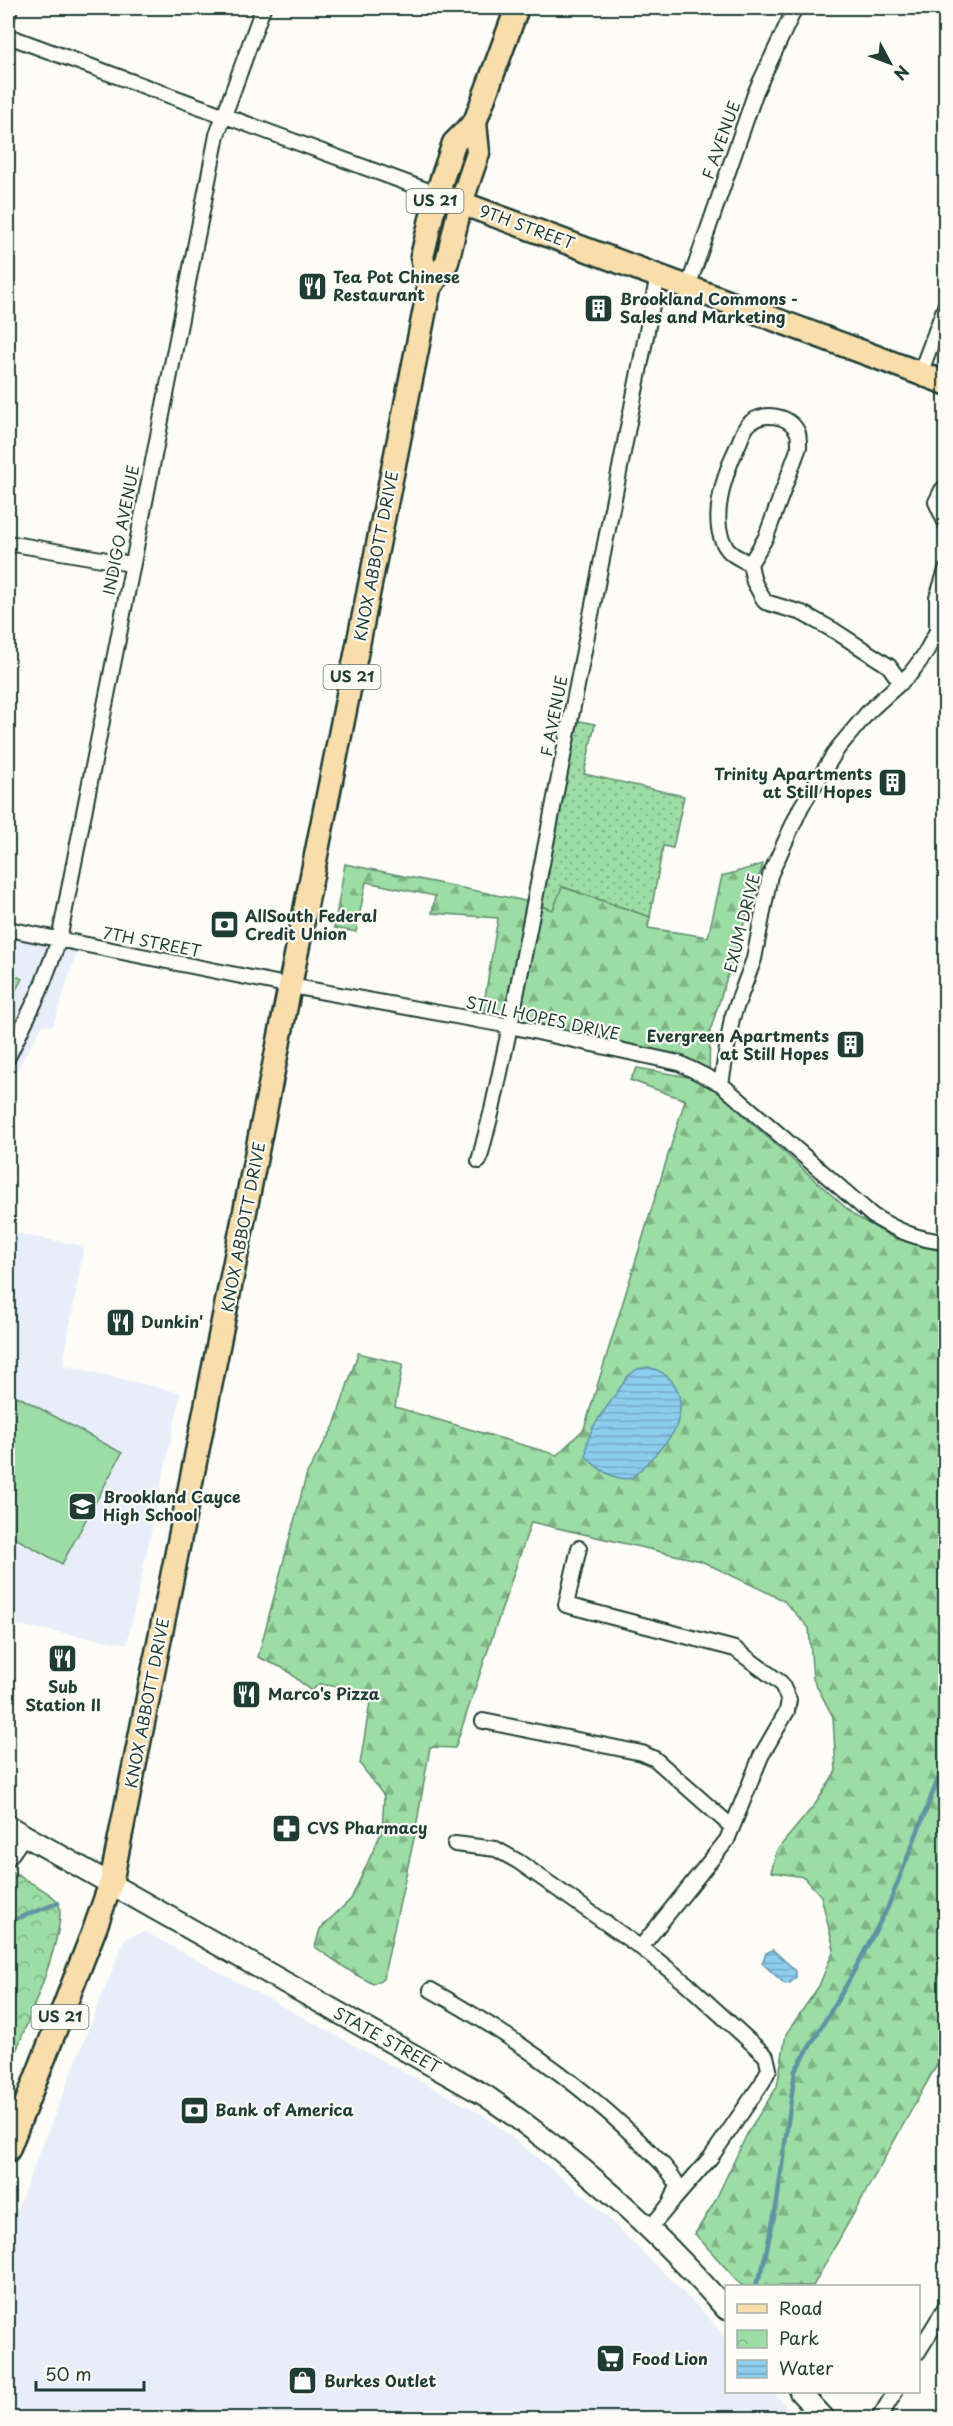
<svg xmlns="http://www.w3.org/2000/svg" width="953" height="2426" viewBox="0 0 953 2426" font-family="'Playpen Sans',sans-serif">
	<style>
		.built { fill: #e8eef9 }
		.grass { fill: url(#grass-dots); stroke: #5e8c6c; stroke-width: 1.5 }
		.forest { fill: url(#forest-firs); stroke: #5e8c6c; stroke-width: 1.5 }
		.park { fill: url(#park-crowns); stroke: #5e8c6c; stroke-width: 1.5 }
		.garden { fill: #9cdca5; stroke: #5e8c6c; stroke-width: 1.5 }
		.water { fill: url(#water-rules); stroke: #6193a4; stroke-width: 1.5 }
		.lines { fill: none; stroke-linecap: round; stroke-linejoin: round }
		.stream { stroke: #6193a4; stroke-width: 4.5 }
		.minor-casing { stroke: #1f3d34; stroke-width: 18 }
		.secondary-casing { stroke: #1f3d34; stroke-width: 24 }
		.primary-casing { stroke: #1f3d34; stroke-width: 27 }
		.minor { stroke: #fdfcf7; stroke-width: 14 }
		.secondary { stroke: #fdfcf7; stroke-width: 20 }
		.primary { stroke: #f9deab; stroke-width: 22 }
		.labels { text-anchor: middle; stroke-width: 4.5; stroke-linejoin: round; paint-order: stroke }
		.shield { fill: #fdfcf7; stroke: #62766e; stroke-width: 1.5 }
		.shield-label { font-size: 15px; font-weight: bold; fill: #1f3d34 }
		.street-label { font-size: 16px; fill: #1f3d34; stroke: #fdfcf7 }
		.poi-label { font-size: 16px; font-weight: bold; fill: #1f3d34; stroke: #fdfcf7; text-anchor: start }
	</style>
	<defs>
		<pattern id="grass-dots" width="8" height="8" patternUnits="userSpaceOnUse" patternTransform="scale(1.5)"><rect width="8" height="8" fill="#9cdca5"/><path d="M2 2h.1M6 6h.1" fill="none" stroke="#7fb487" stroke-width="1.8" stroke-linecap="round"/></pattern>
		<pattern id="forest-firs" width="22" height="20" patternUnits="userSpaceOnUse" patternTransform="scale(1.5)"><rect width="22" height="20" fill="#9cdca5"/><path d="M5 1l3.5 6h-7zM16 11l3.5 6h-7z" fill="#7fb487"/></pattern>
		<pattern id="park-crowns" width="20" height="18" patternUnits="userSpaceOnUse" patternTransform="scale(1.5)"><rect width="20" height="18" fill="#9cdca5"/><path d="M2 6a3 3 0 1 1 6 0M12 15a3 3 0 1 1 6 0" fill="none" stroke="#7fb487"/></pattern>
		<pattern id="water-rules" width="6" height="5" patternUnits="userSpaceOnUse" patternTransform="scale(1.5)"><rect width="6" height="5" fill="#8dcdee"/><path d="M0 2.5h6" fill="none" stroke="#73a8c2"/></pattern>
	</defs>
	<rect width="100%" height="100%" fill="#fdfcf7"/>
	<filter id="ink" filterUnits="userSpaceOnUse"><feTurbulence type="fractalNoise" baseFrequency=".0167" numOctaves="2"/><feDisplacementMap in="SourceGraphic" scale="12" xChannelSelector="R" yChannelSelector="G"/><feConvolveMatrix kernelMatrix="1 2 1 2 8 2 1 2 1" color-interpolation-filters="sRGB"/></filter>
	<g filter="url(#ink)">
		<!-- built -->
		<path class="built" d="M8,938L77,952L53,1026L43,1025L8,1085Z
			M8,1232L84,1246L63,1365L181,1393L127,1644L21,1626L8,1619Z
			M145,1932L485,2116L591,2201L707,2316L726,2338V2392H773L793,2414L787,2418H8V2232L125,1938Z"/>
		<!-- grass -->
		<path class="grass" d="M570,719L595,724L584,774L684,796L673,848L663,846L650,917L563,887L553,910L534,904Z"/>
		<!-- forest -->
		<path class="forest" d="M345,864L521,900L553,910L562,887L650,917L648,928L708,937L722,876L763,864L710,1031L709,1076L481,1021L498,918L432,913L435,896L366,882L356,932L334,928Z
			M637,1068L700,1079L721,1092L746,1118L855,1216L892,1237L933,1248L945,1249V2050L813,2286H742L695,2234L715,2201L749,2130L777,2087L786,2034L819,1986L834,1949L821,1896L804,1877L771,1872L777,1850L816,1803L836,1771L833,1717L813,1679L809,1628L783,1600L701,1561L531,1522L455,1748L430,1747L415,1834L383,1979L373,1984L353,1973L315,1947L320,1929L351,1899L382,1831L384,1796L360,1764L370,1702L351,1689L319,1684L311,1691L285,1669L258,1657L307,1473L334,1426L358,1353L403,1364L395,1407L557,1455L584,1429L685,1100L630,1080Z"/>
		<!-- park -->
		<path class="park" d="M8,1870C19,1877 52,1892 58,1902C71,1926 19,2042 8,2071Z"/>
		<!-- garden -->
		<path class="garden" d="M8,971L22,979L8,1004Z
			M8,1391L122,1453L62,1564L8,1534Z"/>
		<!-- water -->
		<path class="water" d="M648,1367C678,1375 687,1400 675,1429C669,1442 643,1467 632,1478C615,1482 596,1468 586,1456L587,1442L593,1427L628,1376L637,1369Z
			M773,1950L796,1971V1977L790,1983L785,1984L762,1963L766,1953Z"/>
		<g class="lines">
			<!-- stream -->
			<path class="stream" d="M8,1922L58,1903
				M755,2286L762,2271L777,2202L795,2071L847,1984L888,1907L946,1759"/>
			<defs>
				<path id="minor" d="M8,15L10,8
					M8,36L437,194
					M688,287L756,91L795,8
					M920,374L946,304
					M946,489L942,490L936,502L946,524
					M8,543L131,564
					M750,564L766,537L799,447C799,443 799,437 798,433C790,414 760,410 747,426C744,430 741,438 739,443C726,470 705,526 730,552C735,557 744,560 750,564L754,582L765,602L802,613L835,631L889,666L901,683
					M8,929L291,986L510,1026L679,1063L721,1084L873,1216C896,1230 918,1240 946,1242
					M8,1057L39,993L59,940L217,135L263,8
					M721,1084L732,1018L754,959L770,875L801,807L838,748L869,711L911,673L925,654L937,631V598L946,570
					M479,1161L492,1110L510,1026L658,275
					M579,1548L566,1605L735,1649L781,1683L789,1700L787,1711L761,1756L727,1840L641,1947
					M483,1721L642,1753L655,1759L732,1827
					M455,1844L496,1849L519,1862L647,1952L687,1984L766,2056L769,2069L762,2083L711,2157L670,2204
					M8,1859L25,1835
					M431,1990C506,2032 577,2080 639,2141C653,2155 669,2168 678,2186L670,2204L650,2228
					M918,2352L946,2307
					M879,2418L895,2392"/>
				<path id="secondary" d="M8,1826L486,2096C575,2157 655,2228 726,2309
					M800,2392L824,2418"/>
				<path id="primary" d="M437,194L946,383
					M429,289L422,257L437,194L454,143L475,122
					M8,2150L95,1928L111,1883L429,289L447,262L461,203L478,153L475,122L517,8"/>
			</defs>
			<!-- minor casing -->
			<use href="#minor" class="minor-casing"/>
			<!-- secondary casing -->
			<use href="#secondary" class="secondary-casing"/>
			<!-- primary casing -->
			<use href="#primary" class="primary-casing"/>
			<!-- minor -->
			<use href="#minor" class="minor"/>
			<!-- secondary -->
			<use href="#secondary" class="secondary"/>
			<!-- primary -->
			<use href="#primary" class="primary"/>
		</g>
	</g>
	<!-- icons -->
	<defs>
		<symbol id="restaurant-square" viewBox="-11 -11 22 22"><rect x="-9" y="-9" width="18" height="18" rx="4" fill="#1f3d34" stroke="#fdfcf7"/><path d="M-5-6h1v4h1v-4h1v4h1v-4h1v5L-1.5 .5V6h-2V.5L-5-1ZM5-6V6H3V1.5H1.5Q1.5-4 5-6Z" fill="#fff"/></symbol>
		<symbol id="building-square" viewBox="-11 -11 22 22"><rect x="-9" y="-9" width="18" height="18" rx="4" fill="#1f3d34" stroke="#fdfcf7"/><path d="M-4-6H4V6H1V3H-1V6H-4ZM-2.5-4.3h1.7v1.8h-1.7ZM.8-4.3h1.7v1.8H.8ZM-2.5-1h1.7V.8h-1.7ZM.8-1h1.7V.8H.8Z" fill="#fff"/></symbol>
		<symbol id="bank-square" viewBox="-11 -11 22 22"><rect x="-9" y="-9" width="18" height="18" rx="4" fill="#1f3d34" stroke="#fdfcf7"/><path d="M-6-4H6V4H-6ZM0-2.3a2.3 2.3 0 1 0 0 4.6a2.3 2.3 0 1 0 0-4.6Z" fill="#fff"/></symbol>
		<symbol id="school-square" viewBox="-11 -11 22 22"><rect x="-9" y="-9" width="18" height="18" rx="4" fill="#1f3d34" stroke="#fdfcf7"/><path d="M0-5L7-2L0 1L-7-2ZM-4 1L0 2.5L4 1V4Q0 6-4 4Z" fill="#fff"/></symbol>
		<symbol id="pharmacy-square" viewBox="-11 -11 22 22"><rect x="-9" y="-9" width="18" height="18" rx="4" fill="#1f3d34" stroke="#fdfcf7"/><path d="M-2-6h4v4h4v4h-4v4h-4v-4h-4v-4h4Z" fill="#fff"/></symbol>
		<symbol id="supermarket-square" viewBox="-11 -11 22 22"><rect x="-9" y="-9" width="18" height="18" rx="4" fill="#1f3d34" stroke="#fdfcf7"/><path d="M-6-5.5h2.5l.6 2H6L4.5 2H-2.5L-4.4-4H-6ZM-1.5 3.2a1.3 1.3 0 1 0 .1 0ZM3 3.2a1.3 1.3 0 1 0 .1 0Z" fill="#fff"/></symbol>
		<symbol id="shop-square" viewBox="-11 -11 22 22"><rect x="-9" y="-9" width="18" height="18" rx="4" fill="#1f3d34" stroke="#fdfcf7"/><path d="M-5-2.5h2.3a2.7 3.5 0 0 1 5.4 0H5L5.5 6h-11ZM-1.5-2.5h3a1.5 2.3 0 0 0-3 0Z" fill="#fff"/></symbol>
	</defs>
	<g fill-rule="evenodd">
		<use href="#restaurant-square" x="296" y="270" width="33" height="33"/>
		<use href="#building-square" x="582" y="292" width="33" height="33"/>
		<use href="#building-square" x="876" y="766" width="33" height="33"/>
		<use href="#bank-square" x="208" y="908" width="33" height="33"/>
		<use href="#building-square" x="834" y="1028" width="33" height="33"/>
		<use href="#restaurant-square" x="104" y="1306" width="33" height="33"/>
		<use href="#school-square" x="66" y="1490" width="33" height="33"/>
		<use href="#restaurant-square" x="46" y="1642" width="33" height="33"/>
		<use href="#restaurant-square" x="230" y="1678" width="33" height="33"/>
		<use href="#pharmacy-square" x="270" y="1812" width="33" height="33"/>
		<use href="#bank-square" x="178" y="2094" width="33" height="33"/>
		<use href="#supermarket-square" x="594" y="2342" width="33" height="33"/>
		<use href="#shop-square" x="286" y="2364" width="33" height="33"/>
	</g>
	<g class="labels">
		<!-- shield labels -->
		<g class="shield">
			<rect x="406.5" y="189" width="57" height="24" rx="4.5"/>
			<rect x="323.5" y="665" width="57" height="24" rx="4.5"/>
			<rect x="31.5" y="2005" width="57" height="24" rx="4.5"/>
		</g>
		<g class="shield-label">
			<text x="435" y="206">US 21</text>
			<text x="352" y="682">US 21</text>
			<text x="60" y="2022">US 21</text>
		</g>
		<!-- street labels -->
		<g class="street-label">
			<text transform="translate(721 140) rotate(-70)" y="6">F AVENUE</text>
			<text transform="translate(527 227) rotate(20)" y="6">9TH STREET</text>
			<text transform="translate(121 530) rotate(-79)" y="6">INDIGO AVENUE</text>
			<text transform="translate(376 556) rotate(-79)" y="6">KNOX ABBOTT DRIVE</text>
			<text transform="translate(554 716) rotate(-79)" y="6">F AVENUE</text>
			<text transform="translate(742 923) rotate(-76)" y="6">EXUM DRIVE</text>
			<text transform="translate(152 942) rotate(11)" y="6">7TH STREET</text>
			<text transform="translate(543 1018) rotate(12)" y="6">STILL HOPES DRIVE</text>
			<text transform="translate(243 1227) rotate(-79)" y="6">KNOX ABBOTT DRIVE</text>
			<text transform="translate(147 1703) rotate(-79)" y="6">KNOX ABBOTT DRIVE</text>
			<text transform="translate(387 2040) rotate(29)" y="6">STATE STREET</text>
		</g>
		<!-- poi labels -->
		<g class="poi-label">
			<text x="333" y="283">Tea Pot Chinese<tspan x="333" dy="18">Restaurant</tspan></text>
			<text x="620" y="305">Brookland Commons -<tspan x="620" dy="18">Sales and Marketing</tspan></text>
			<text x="872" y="780" text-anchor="end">Trinity Apartments<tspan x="872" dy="18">at Still Hopes</tspan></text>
			<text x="245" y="922">AllSouth Federal<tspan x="245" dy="18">Credit Union</tspan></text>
			<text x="829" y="1042" text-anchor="end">Evergreen Apartments<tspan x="829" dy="18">at Still Hopes</tspan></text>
			<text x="141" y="1328">Dunkin'</text>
			<text x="103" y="1503">Brookland Cayce<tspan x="103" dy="18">High School</tspan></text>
			<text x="63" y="1693" text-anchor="middle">Sub<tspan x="63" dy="18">Station II</tspan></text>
			<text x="268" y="1700">Marco's Pizza</text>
			<text x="307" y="1834">CVS Pharmacy</text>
			<text x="215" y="2116">Bank of America</text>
			<text x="632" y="2365">Food Lion</text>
			<text x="324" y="2387">Burkes Outlet</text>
		</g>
	</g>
	<!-- margin -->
	<rect width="953" height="2426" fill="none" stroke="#fdfcf7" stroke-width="30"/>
	<rect x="15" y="15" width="923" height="2396" fill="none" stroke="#1f3d34" stroke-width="2" filter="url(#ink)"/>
	<!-- legend -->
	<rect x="725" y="2285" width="195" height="108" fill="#fdfcf7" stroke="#a4b0a9" stroke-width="1.5"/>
	<rect x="737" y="2304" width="30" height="9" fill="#f9deab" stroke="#a4b0a9" stroke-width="1.5"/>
	<text x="779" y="2315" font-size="18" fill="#1f3d34">Road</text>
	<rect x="737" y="2330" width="30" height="18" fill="url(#park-crowns)" stroke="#a4b0a9" stroke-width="1.5"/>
	<text x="779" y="2345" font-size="18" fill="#1f3d34">Park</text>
	<rect x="737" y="2360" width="30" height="18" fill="url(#water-rules)" stroke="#a4b0a9" stroke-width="1.5"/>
	<text x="779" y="2375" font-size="18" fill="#1f3d34">Water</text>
	<!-- north arrow -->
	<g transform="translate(890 63) rotate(131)" stroke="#fdfcf7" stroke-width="4.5" paint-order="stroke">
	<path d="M0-4.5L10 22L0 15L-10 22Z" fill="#1f3d34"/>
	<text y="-9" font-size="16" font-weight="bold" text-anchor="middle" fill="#1f3d34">N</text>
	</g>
	<!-- scale -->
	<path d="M36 2381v9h108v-9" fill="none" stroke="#1f3d34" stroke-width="3"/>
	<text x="45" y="2381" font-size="18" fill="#1f3d34" stroke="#fdfcf7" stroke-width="4.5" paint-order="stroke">50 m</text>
</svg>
